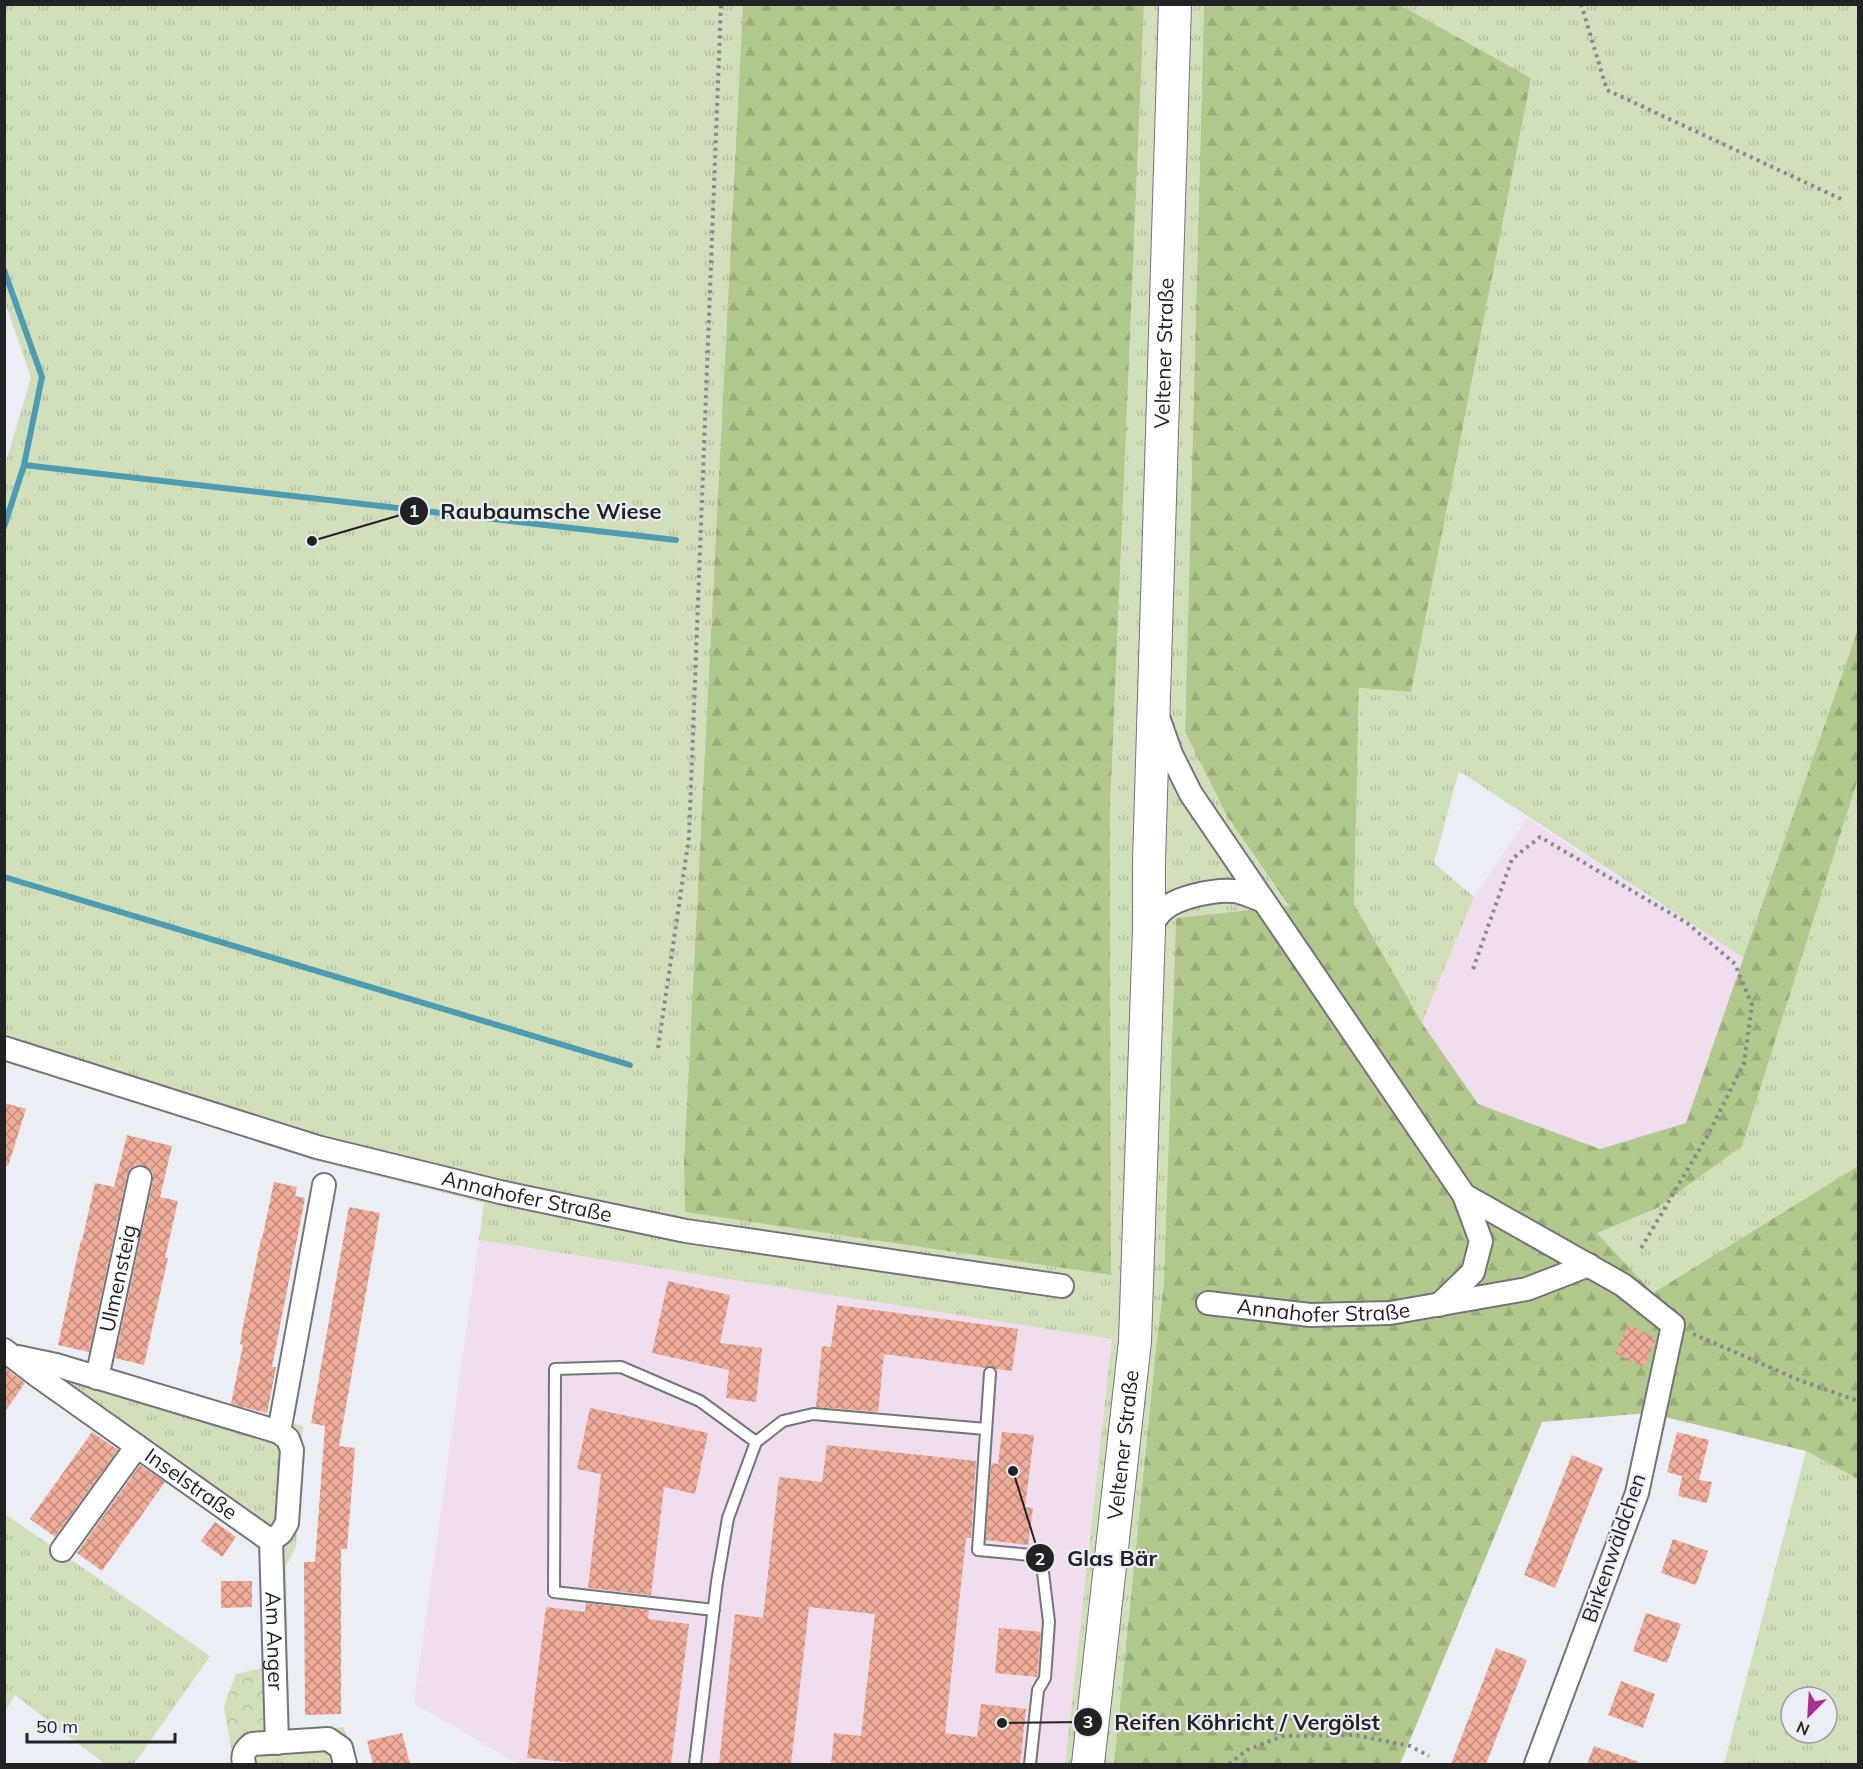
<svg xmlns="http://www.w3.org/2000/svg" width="1863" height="1769" viewBox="0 0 1863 1769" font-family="Mulish,sans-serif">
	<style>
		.commercial { fill: #f0ddee }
		.grass { fill: url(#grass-tufts); fill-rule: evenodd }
		.forest { fill: url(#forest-firs) }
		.park { fill: url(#park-crowns) }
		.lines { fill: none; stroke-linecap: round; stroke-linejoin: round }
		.stream { stroke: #4d9cb2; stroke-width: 6 }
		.building { fill: url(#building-cross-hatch) }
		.lane-casing { stroke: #72757a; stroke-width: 14 }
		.street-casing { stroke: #72757a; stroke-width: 26 }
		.secondary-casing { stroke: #72757a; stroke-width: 34 }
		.path { stroke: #87898d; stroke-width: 4; stroke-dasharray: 3 4.5; stroke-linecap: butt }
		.lane { stroke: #fff; stroke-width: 10 }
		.street { stroke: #fff; stroke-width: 22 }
		.secondary { stroke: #fff; stroke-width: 32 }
		.labels { text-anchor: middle; stroke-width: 4.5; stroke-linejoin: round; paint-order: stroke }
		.street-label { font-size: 21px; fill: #212224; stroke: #ebeef4 }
		.leader { fill: none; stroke: #212224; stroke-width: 2 }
		.callout-dot { fill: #212224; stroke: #ebeef4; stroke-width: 2 }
		.mark-label { font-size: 18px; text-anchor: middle; font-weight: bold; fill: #fff }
		.callout-label { font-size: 22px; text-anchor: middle; font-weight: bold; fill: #212224; stroke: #ebeef4; stroke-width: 4.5; stroke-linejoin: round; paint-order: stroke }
	</style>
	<defs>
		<pattern id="grass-tufts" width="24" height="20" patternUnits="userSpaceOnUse" patternTransform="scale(1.5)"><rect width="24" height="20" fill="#d1e0bb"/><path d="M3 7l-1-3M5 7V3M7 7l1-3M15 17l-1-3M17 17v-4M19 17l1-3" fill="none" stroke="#b3c0a1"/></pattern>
		<pattern id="forest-firs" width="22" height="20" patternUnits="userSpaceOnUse" patternTransform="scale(1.5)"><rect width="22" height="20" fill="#b2c88d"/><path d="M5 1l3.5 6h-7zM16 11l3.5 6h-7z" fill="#99ac7a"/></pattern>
		<pattern id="park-crowns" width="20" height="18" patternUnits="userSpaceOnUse" patternTransform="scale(1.5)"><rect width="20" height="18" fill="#d1e0bb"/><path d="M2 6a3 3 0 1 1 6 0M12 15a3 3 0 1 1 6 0" fill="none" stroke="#b3c0a1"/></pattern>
		<pattern id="building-cross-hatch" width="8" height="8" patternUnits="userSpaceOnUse" patternTransform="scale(1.5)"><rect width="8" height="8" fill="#f0ad9a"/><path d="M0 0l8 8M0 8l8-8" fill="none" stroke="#c28c7d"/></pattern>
	</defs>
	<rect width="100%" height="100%" fill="#ebeef4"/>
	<!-- commercial -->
	<path class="commercial" d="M1527,818L1744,958L1686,1123L1600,1149L1478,1104L1422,1023L1474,897Z
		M479,1240L1113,1339L1065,1764H518L414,1703Z"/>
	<!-- grass -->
	<path class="grass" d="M5,5H743L684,1161L685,1212L1111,1274L1110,810L1144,5H1204L1185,732L1227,816L1289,907L1176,918L1164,1282L1156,1348L1114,1764H1065L1112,1339L479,1240L484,1203L317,1161L5,1060L4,468L31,378L5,302Z
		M1400,5H1858V629L1744,958L1459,771L1434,863L1474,897L1422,1023L1354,904L1359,688L1411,692L1531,78Z
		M1858,779V1166L1653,1293L1596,1232L1657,1208L1742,1146Z
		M5,1336L13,1342L228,1410L303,1426L296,1547L286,1566L289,1726L295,1732L344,1727L354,1764H235L231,1748L248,1730L260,1726L264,1715L262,1569L259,1540L5,1360Z
		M1806,1451L1858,1479V1764H1724ZM1791,1697H1827V1733H1791Z
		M5,1514L210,1656L134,1764H105L15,1695L5,1711Z"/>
	<!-- forest -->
	<path class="forest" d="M743,5H1144L1110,810L1111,1275L685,1212L684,1161Z
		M1204,5H1400L1531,78L1411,692L1359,688L1354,904L1422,1023L1478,1104L1600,1149L1686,1123L1858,629V779L1742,1146L1657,1208L1597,1233L1653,1293L1858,1166V1479L1806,1451L1648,1413L1542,1422L1400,1764H1114L1156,1348L1164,1282L1176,918L1289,906L1227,816L1185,732Z"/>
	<!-- park -->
	<path class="park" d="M263,1668L264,1715L260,1726L248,1730L231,1748L224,1706L236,1674Z"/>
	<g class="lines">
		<!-- stream -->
		<path class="stream" d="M4,270L42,377L24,465L4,527
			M24,465L676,540
			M4,877L630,1065"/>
	</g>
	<!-- building -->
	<path class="building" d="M4,1103L26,1109L8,1166H4Z
		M127,1135L172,1146L160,1197L178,1201L165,1258H168L144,1365L115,1358L153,1181V1173L149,1168L143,1165H135L130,1169L127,1175L89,1352L58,1345L81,1240L82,1241L95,1183L114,1187Z
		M274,1182L297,1187L295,1196L305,1198L272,1367H276L267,1413L231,1404L243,1345L240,1344L244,1321L261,1239H262Z
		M349,1207L380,1213L339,1446L355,1448L347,1549H341V1714L305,1715L304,1562H315L325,1426L311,1423Z
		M668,1281L730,1295L720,1343L762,1348L756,1402L726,1398L729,1370L652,1353Z
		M837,1305L1018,1329L1012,1371L996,1369L991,1366L985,1368L884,1354L878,1412L816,1407L822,1346L831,1347Z
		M1628,1325L1656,1338L1644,1367L1615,1353Z
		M4,1367L25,1383L4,1413Z
		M590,1408L708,1433L695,1494L664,1487L651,1595L588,1588L601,1474L577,1469Z
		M92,1432L118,1450L55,1537L30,1519Z
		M1002,1432L1034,1435L1025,1507L1033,1508L1028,1545L986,1540L991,1463L998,1464Z
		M1677,1432L1709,1440L1699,1480L1712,1482L1707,1503L1678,1496L1682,1476L1667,1472Z
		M827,1445L976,1461L971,1538H966L945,1733L977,1737L981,1704L1026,1709L1020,1764H831L834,1733L861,1736L875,1614L809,1607L791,1764H719L735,1614L763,1618L779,1477L822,1482Z
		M1572,1455L1603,1468L1555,1588L1524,1575Z
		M140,1465L165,1482L102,1571L77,1553Z
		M215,1522L236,1537L222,1557L201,1541Z
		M1673,1539L1708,1551L1696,1585L1661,1573Z
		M221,1581H252V1607L221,1608Z
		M586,1603L649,1610L648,1619L689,1624L671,1764H583L527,1758L546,1607L585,1612Z
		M1646,1613L1681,1624L1667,1663L1633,1651Z
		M999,1628L1041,1632L1037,1677L995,1673Z
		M1496,1648L1527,1660L1486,1764H1451Z
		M1621,1681L1655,1694L1643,1728L1608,1715Z
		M402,1733L410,1764H373L367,1741Z
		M1594,1746L1639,1762L1638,1764H1587Z"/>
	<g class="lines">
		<defs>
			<path id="lane" d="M990,1373L978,1550L1041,1556L1049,1622L1045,1678L1038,1690L1030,1764
				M714,1610L554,1592L555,1369L621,1367L700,1401L756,1442
				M695,1764L717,1582L728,1518L756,1442L783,1421L813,1414L986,1429"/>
			<g id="street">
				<path d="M1159,720L1171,754L1191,794L1464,1195L1623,1285L1673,1325L1637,1493L1536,1764"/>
				<path d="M1149,929C1153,923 1157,915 1163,910C1177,897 1215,889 1234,891C1243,892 1253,897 1261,900"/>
				<path id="s1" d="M4,1048L317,1147L500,1192L686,1231L1062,1286"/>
				<path id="s2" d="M1208,1303L1310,1315L1390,1313L1527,1289L1589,1265"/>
				<path d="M1439,1305L1473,1272L1481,1241L1464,1195"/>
				<path id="s3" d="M4,1350L38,1376L271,1541"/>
				<path d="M18,1357L56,1365L279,1432"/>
				<path id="s4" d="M97,1378L140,1178"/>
				<path d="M271,1541L281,1533L287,1523L292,1450L288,1439L279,1432L324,1185"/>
				<path id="s5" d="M271,1541L277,1743"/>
				<path d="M62,1550L137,1446"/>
				<path d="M244,1764C242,1755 244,1750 252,1744L328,1739L341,1748L345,1764"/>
			</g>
			<g id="secondary">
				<path id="s6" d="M1088,1764L1135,1341L1149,929V861L1175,4"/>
			</g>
		</defs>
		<!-- lane casing -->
		<use href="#lane" class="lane-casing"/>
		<!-- street casing -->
		<use href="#street" class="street-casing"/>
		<!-- secondary casing -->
		<use href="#secondary" class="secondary-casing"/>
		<!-- path -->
		<path class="path" d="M1581,4L1607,90L1843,200
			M1473,969L1512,859L1540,837L1687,923L1735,964L1752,1005L1744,1063L1708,1135L1640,1250
			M658,1048L689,837L721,4
			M1693,1334L1799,1380L1858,1401
			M1229,1764L1247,1750L1283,1736L1355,1735L1410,1746L1429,1756"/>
		<!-- lane -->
		<use href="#lane" class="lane"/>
		<!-- street -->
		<use href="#street" class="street"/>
		<!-- secondary -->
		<use href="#secondary" class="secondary"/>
	</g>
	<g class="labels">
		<!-- street labels -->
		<g class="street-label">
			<text dy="7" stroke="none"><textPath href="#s6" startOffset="1414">Veltener Straße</textPath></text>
			<text dy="7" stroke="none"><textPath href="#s1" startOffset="544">Annahofer Straße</textPath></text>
			<text dy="7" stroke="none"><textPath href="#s4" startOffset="102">Ulmensteig</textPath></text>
			<text dy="7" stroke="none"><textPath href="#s2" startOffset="116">Annahofer Straße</textPath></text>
			<text dy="7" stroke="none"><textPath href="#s6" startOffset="321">Veltener Straße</textPath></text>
			<text dy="7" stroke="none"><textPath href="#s3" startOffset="230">Inselstraße</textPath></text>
			<text transform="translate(1614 1548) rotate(-71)" y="7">Birkenwäldchen</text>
			<text dy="7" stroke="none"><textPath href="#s5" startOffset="100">Am Anger</textPath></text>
		</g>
	</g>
	<!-- callouts -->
	<path class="leader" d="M312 541L414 511M1013 1471L1040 1558M1002 1723L1088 1722"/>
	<g class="callout-dot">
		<circle cx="312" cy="541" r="6"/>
		<circle cx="1013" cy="1471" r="6"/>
		<circle cx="1002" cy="1723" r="6"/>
		<circle cx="414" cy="511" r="15"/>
		<circle cx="1040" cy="1558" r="15"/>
		<circle cx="1088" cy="1722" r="15"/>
	</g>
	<g class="mark-label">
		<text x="414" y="517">1</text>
		<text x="1040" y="1565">2</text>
		<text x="1088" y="1728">3</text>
	</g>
	<g class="callout-label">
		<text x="551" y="519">Raubaumsche Wiese</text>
		<text x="1112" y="1566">Glas Bär</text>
		<text x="1247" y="1730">Reifen Köhricht / Vergölst</text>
	</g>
	<!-- border -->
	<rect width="1863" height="1769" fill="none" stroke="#212224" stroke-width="12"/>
	<!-- north arrow -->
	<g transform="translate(1809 1715) rotate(204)"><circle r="28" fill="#ebeef4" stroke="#9a9ca1" stroke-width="1.5"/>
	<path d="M0-4.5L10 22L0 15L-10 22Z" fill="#a4328d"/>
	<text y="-9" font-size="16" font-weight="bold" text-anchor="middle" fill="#212224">N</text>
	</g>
	<!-- scale -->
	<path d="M27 1733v9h148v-9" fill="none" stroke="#212224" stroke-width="3"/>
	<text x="36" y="1733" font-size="18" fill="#212224" stroke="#ebeef4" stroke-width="4.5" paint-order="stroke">50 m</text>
</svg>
